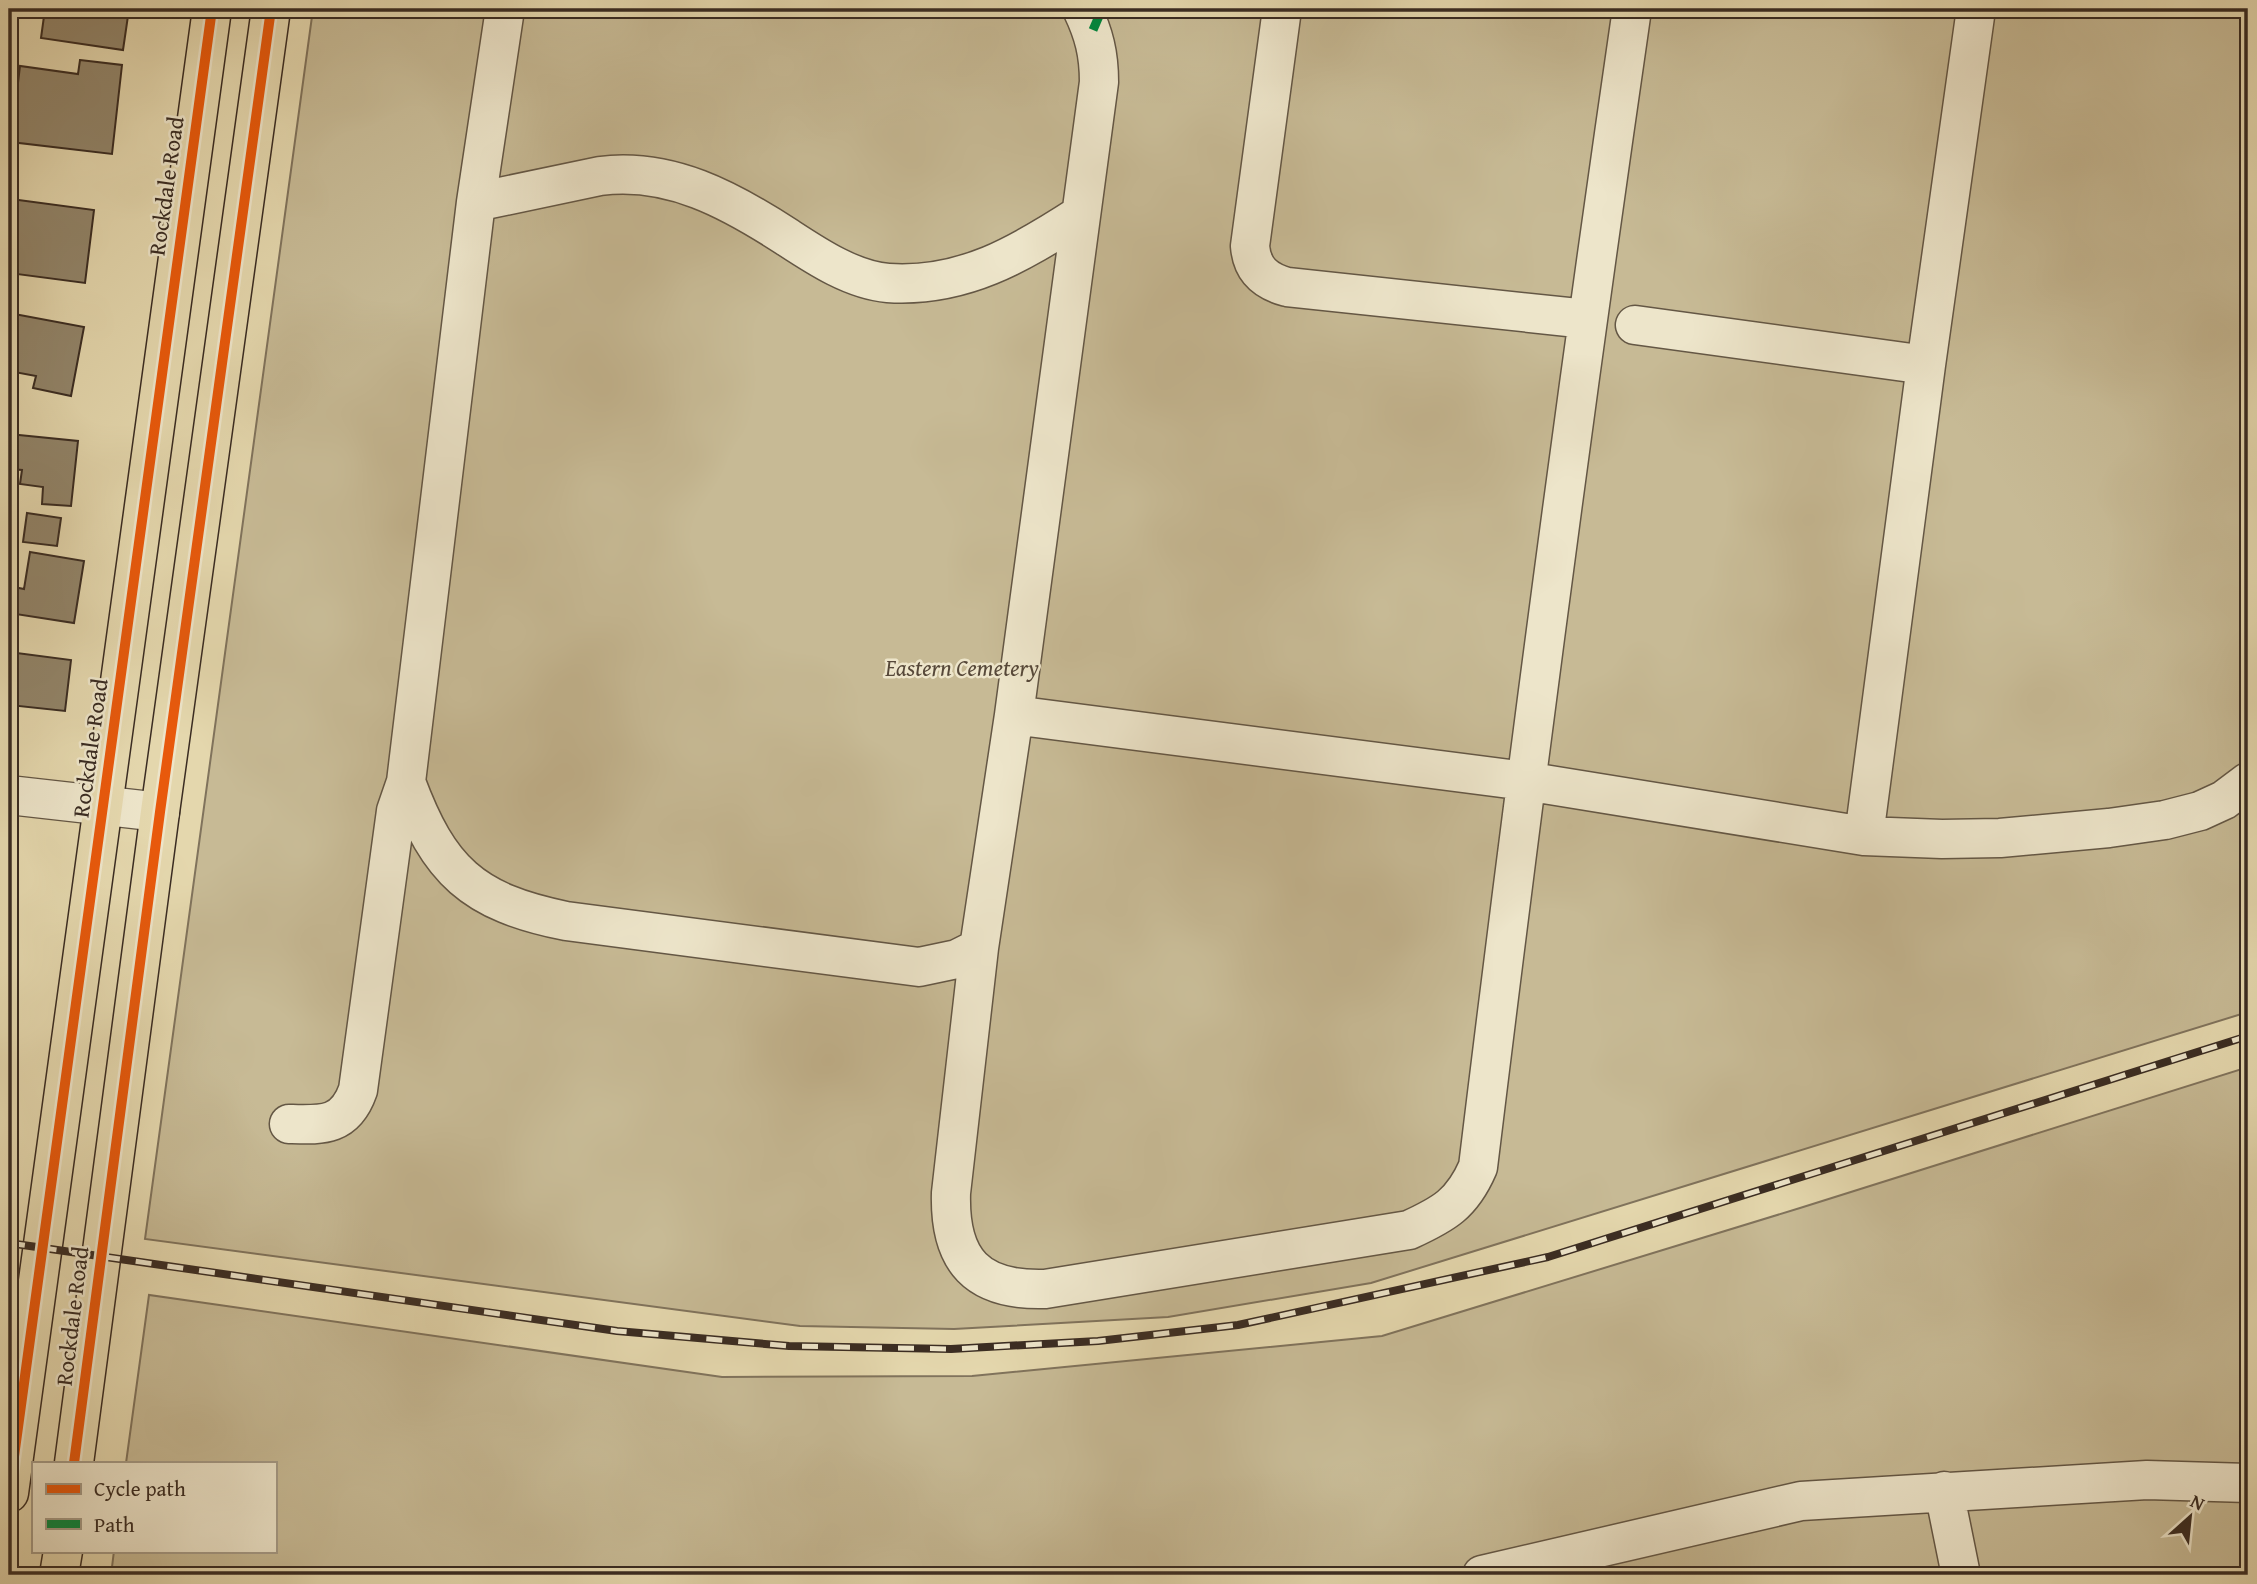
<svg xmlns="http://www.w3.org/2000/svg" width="2257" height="1584" viewBox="0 0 2257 1584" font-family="'Gentium Book Plus',serif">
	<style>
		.green { fill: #c7ba95; stroke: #80735c; stroke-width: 2 }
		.building { fill: #92856a; stroke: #3a2c22; stroke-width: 2 }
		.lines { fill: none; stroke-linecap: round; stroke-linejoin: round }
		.minor-casing { stroke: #645745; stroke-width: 41 }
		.major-casing { stroke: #3a2c22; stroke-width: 41 }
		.minor { stroke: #ede5ca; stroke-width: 38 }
		.major { stroke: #e4d7ad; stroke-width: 38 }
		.rail-casing { stroke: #3a2c22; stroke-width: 8 }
		.rail { stroke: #ede5ca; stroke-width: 5; stroke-dasharray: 16; stroke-linecap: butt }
		.quiet { stroke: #00873e; stroke-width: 9; stroke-dasharray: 18 9; stroke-linecap: butt }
		.cycleway-casing { stroke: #ede5ca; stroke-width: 15 }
		.cycleway { stroke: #e8590c; stroke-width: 10 }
		.labels { text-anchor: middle; stroke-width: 5; stroke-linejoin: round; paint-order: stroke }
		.street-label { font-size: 23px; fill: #3a2c22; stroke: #ede5ca }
		.park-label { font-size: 23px; font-style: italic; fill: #564839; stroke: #ede5ca }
	</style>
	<rect width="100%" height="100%" fill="#e4d7ad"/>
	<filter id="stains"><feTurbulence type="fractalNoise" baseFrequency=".00286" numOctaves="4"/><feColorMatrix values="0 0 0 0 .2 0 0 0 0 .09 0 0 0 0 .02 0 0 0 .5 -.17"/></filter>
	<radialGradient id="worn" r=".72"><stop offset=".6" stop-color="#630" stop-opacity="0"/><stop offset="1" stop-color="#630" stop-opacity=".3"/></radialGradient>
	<!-- green -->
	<path class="green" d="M313,9H2248V1012L1371,1283L1168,1317L954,1329L800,1326L145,1239Z
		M2248,1067V1575H111L114,1551H275V1463H126L149,1295L722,1377L972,1376L1382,1336L1800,1208Z"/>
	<!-- building -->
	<path class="building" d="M45,9H129L123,50L41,38Z
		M80,60L122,65L112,154L11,142L20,66L78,74Z
		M11,199L94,210L85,283L9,273Z
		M9,313L84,327L71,396L33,388L36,376L9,371Z
		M9,434L78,441L71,506L42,504L43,487L20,484L22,470L9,469Z
		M27,513L61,518L57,546L23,542Z
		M30,552L84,561L74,623L9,613V586L24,589Z
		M9,652L71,660L65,711L10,705L9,709Z"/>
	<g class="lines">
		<defs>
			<path id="minor" d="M1282,9L1250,246C1252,270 1265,281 1287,287L1587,319
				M476,202L600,176C670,167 730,200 787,237C816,256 852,280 888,283C963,288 1020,254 1080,215
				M1635,325L1926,365
				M1014,715L1099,82C1099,54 1094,34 1082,9
				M406,782C439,871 472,902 566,921L919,967L957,959L979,948L1014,715L1525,781L1864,836L1942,839L2000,838L2109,828L2165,820L2200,811L2224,800L2248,782
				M9,795L160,812
				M1864,836L1926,365L1976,9
				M979,948L951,1193C949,1261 977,1291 1045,1289L1409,1230C1444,1214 1462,1204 1478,1167C1525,781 1576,394 1632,9
				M289,1124C322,1125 345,1127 358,1090L396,811L406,782L476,202L505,9
				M1944,1491L1961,1575
				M1482,1575L1801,1501L2147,1480L2248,1483"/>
			<path id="major" d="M74,1463L160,812L271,9
				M9,1493L212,9
				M59,1575L63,1551"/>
		</defs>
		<!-- minor casing -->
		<use href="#minor" class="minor-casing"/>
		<!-- major casing -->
		<use href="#major" class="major-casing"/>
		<!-- minor -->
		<use href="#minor" class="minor"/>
		<!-- major -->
		<use href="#major" class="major"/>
		<defs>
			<path id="rail" d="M9,1243L617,1331L789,1346L951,1349L1098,1341L1238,1325L1548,1257L2248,1036"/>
		</defs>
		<!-- rail casing -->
		<use href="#rail" class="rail-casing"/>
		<!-- rail -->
		<use href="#rail" class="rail"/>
		<!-- quiet -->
		<path class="quiet" d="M1093,30L1102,9"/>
		<defs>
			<path id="cycleway" d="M74,1463L160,812L271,9
				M9,1493L212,9"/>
		</defs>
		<!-- cycleway casing -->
		<use href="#cycleway" class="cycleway-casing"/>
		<!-- cycleway -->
		<use href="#cycleway" class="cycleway"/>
	</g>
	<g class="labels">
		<!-- street labels -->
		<g class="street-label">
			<text transform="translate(166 186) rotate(-82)" y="8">Rockdale Road</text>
			<text transform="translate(90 748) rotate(-82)" y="8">Rockdale Road</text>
			<text transform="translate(72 1316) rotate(-83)" y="8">Rockdale Road</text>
		</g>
		<!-- park labels -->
		<g class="park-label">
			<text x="962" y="676">Eastern Cemetery</text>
		</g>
	</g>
	<!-- margin -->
	<rect width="2257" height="1584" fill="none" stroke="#e4d7ad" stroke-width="35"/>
	<rect x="10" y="10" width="2236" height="1563" fill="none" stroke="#3a2c22" stroke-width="3.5"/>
	<rect x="18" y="18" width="2222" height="1549" fill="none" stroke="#3a2c22" stroke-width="2"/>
	<!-- legend -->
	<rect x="32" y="1462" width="245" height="91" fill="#ede5ca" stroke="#a59b87" stroke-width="2"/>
	<rect x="46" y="1484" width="35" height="10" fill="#e8590c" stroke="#a59b87" stroke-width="2"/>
	<text x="94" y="1496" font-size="21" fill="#3a2c22">Cycle path</text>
	<rect x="46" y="1519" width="35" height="10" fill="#00873e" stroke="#a59b87" stroke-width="2"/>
	<text x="94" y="1532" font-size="21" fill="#3a2c22">Path</text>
	<!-- north arrow -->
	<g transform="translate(2190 1517) rotate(27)" stroke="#ede5ca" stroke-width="5" paint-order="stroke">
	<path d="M0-5L12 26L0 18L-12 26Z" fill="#3a2c22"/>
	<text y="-10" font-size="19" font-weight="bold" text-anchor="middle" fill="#3a2c22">N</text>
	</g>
	<rect width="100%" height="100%" filter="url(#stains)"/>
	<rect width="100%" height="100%" fill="url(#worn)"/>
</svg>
